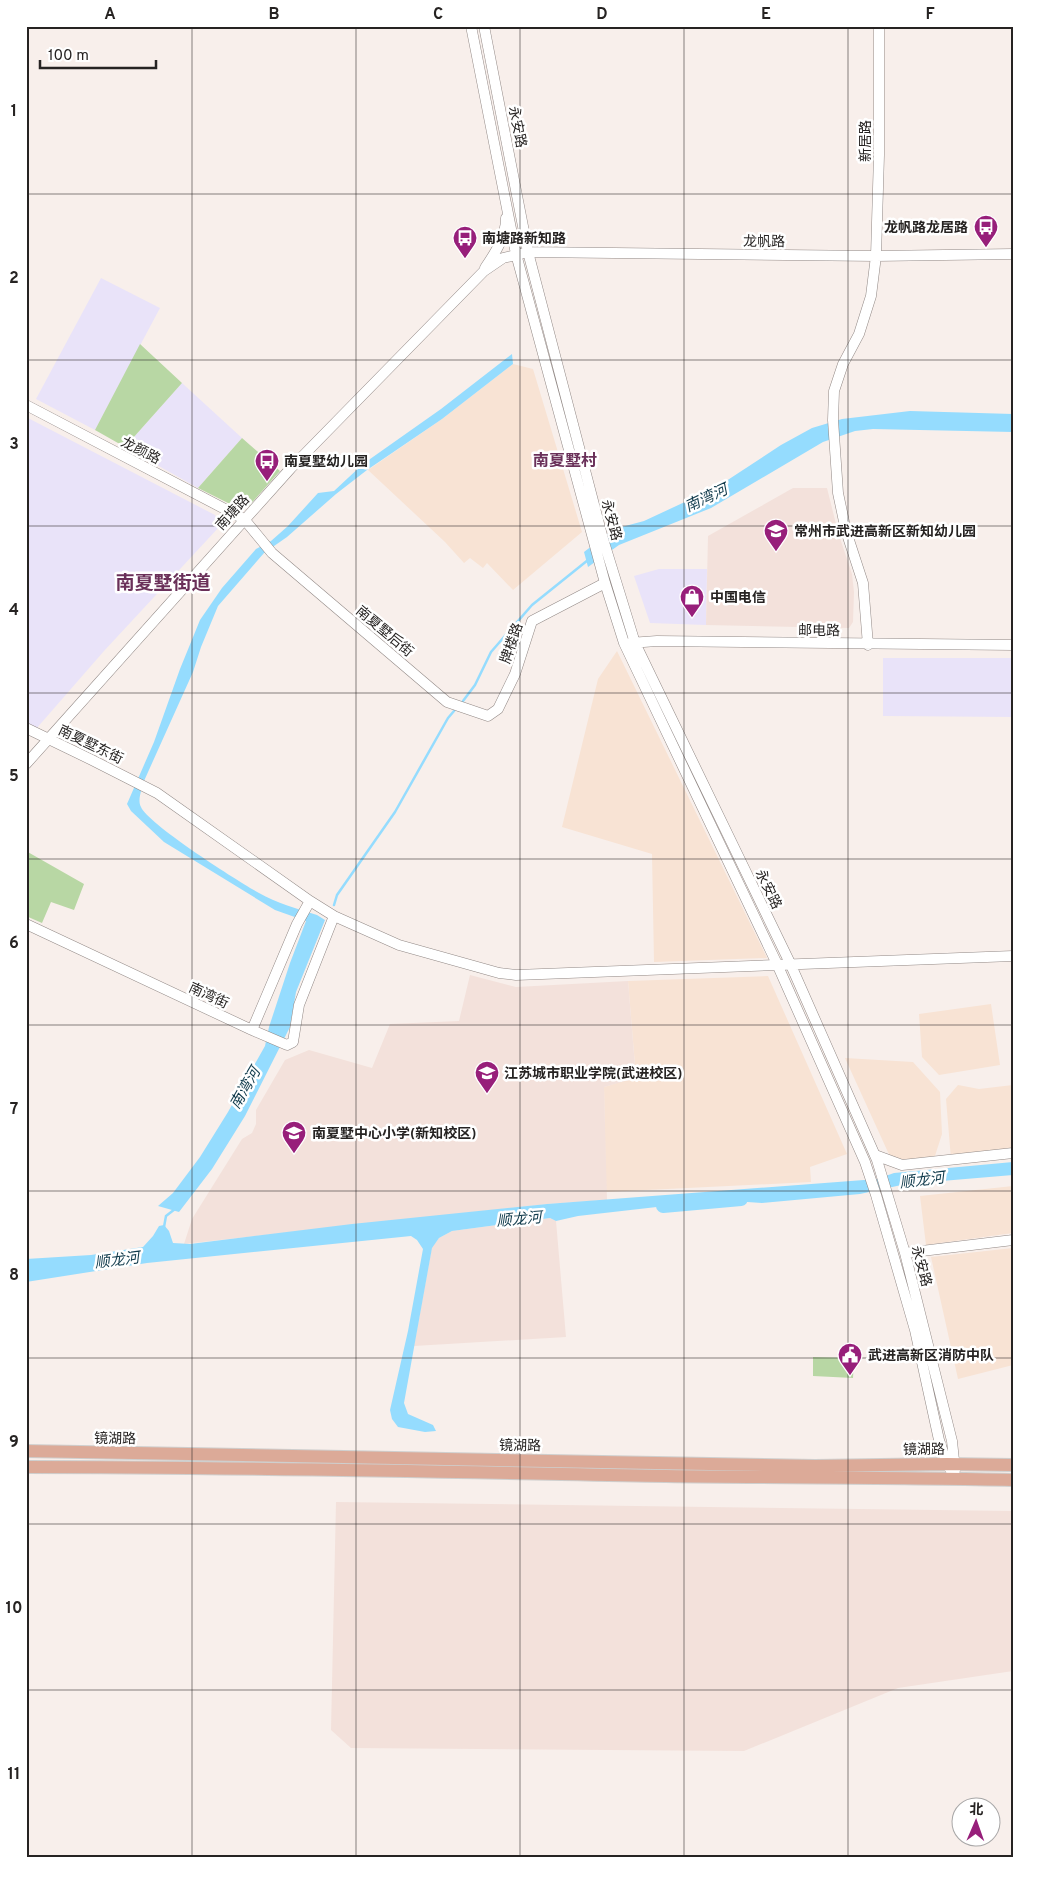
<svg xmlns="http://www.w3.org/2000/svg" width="1039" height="1884" viewBox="0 0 1039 1884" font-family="Overpass,'Noto Sans SC',sans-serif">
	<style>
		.commercial { fill: #e9e3f9 }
		.industrial { fill: #f8e3d4 }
		.built { fill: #f3e1db }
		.green { fill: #b8d7a4 }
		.water { fill: #95dcfe }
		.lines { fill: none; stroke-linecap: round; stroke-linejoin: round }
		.stream { stroke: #95dcfe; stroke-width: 2.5 }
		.river { stroke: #95dcfe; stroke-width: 14 }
		.minor-casing { stroke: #928986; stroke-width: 11 }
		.major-casing { stroke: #cfcfce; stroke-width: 14 }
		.minor { stroke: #fff; stroke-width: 10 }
		.major { stroke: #dcaa98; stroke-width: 12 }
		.grid { fill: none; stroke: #262322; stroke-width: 1; stroke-opacity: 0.55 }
		.labels { text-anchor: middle; stroke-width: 5; stroke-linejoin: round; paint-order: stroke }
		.street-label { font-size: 14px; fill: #262322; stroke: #fff }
		.poi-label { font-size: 14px; font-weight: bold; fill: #262322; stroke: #fff; text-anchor: start }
		.water-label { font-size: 15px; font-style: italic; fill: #113b4c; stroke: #fff }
		.quarter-label { font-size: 16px; font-weight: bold; fill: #6a3059; stroke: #fff }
		.district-label { font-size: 19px; font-weight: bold; fill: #6a3059; stroke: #fff }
		.neatline { fill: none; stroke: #262322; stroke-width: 2 }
		.grid-label { font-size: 16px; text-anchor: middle; font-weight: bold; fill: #262322 }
	</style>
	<rect width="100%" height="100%" fill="#f8efeb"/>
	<!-- commercial -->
	<path class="commercial" d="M101,278L160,308L95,430L36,399Z
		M182,383L242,438L198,488L125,447Z
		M26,417L215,515L220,526L104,651L36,729L26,725Z
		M659,569H707L706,625L650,623L634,576Z
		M883,658H1013V717L883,716Z"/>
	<!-- industrial -->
	<path class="industrial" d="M513,364L533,369L582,532L513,590L487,563L483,568L470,558L464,563L445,542L368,470L442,419Z
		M617,651L767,958L654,962L652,854L562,827L598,679Z
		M768,976L847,1154L810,1167L811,1182L606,1192L604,1087L636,1077L628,981Z
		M991,1004L1000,1065L939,1075L922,1057L919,1014Z
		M845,1058L913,1062L940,1092L942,1134L934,1159L892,1161Z
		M958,1085L979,1089L1013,1085V1151L951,1159L946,1099Z
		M1013,1186V1233L926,1245L920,1196Z
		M1013,1248V1365L958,1379L931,1257Z"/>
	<!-- built -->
	<path class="built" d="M793,488H827L838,532L852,574L854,592L853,622L849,628L706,625L708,536Z
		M470,975L516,987L628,981L636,1078L604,1087L607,1200L547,1204L184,1244L192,1219L242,1139L252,1133L256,1124V1110L285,1060L309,1050L372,1068L390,1024L459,1021Z
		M550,1218L556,1221L566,1337L414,1346L432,1247L439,1238L452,1231Z
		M336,1502L1013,1511V1671L898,1688L744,1751L351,1748L331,1730Z"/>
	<!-- green -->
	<path class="green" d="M140,344L182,383L125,447L95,430Z
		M242,438L280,471L248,507L238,508L198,488Z
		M26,851L84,884L74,910L51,902L42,923L26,916Z
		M813,1357L854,1358L853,1378L813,1376Z"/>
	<!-- water -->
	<path class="water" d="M512,354L513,364L442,419L367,470L336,494L287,537L264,553L218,606L201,647L193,672L144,781C142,789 137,800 141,807C148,824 239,882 259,893C276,903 298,909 317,915L325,920L296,992L290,1027L245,1116L212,1169L179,1212L158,1206L173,1193L200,1157L228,1112L265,1046L269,1027L290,963L306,921L275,910L164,842L131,811L127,804L154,742L180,669L200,620L222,588L256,549L271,541L288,526L318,493L334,491L363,464L441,409Z
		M910,411L1013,414V432L873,429L855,431L823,442L711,508L619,545L588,567L584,552L614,529L644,521L717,487L781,445L812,428L842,419Z
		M1013,1162V1175L906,1184L860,1194L762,1203L718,1200L578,1216L556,1221L550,1218L452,1231L439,1238L432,1248L404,1403L408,1414L433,1425L436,1431L425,1432L398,1427L392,1419L390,1410L408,1331L423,1249L417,1240L411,1236L147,1263L26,1282V1259L91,1255L143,1247L153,1236L159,1226L164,1225L169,1231L173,1243L190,1244L352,1224L547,1204L877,1179L894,1173Z"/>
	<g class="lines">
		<!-- stream -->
		<path class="stream" d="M463,701L475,685L491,652L532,605L588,560
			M334,905L337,895L395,812L448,718L454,711
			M164,1227L166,1216L175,1209"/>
		<!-- river -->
		<path class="river" d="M663,1206L741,1199"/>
		<defs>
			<path id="minor" d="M471,26L516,254L605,583L624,643L777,964L865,1162L876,1195L915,1330L939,1440L947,1464L956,1479
				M484,26L528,252L603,539L635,643L790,963L877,1160L905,1253L952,1441L955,1470
				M485,268C495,253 506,237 506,218
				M26,405L244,519L272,553L447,702L488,716L498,709L515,674L532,621L605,583
				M630,643L657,641L1013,645
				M868,645L863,583L846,531L838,493L833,420L834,391L843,364L859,334L871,296L876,256L879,155V26
				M26,728L92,760L157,793L310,901L334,916L399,945L499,973L516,975L1013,956
				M26,764L291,468L484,271L503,258L528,252L876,256L1013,254
				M26,924L252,1030L297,924L310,901
				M252,1030L287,1045L293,1042L299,1005L334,916
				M875,1155L902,1165L1013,1153
				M905,1253L1013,1240"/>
			<path id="major" d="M26,1451L815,1466L947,1464L1013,1465
				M26,1467C239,1467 453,1472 666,1476C781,1478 897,1477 1013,1480"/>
		</defs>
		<!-- minor casing -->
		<use href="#minor" class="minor-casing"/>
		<!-- major casing -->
		<use href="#major" class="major-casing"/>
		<!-- minor -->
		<use href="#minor" class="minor"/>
		<!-- major -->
		<use href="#major" class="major"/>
	</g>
	<!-- grid -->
	<path class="grid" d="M192,26V1858M356,26V1858M520,26V1858M684,26V1858M848,26V1858M26,194H1013M26,360H1013M26,526H1013M26,693H1013M26,859H1013M26,1025H1013M26,1191H1013M26,1358H1013M26,1524H1013M26,1690H1013"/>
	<!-- icons -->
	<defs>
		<symbol id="bus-pin" viewBox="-11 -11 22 30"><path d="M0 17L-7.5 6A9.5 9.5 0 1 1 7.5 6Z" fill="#971f7a" stroke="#fff"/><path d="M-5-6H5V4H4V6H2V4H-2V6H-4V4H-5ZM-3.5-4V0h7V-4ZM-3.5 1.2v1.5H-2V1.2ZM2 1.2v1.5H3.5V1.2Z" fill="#fff"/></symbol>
		<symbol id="school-pin" viewBox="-11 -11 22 30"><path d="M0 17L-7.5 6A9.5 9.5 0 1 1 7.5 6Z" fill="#971f7a" stroke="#fff"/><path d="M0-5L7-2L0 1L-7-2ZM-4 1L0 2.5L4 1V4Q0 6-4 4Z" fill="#fff"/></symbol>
		<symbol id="shop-pin" viewBox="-11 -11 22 30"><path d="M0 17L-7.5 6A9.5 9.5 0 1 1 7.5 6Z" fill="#971f7a" stroke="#fff"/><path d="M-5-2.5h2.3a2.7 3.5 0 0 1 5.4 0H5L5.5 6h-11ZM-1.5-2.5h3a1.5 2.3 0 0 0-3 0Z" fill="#fff"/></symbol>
		<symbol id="civic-pin" viewBox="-11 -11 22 30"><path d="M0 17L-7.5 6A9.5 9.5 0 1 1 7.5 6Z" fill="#971f7a" stroke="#fff"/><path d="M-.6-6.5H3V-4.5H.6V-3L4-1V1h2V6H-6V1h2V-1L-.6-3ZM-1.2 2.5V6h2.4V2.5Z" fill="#fff"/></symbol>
	</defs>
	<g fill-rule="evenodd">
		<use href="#bus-pin" x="972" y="213" width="28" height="38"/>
		<use href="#bus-pin" x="451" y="224" width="28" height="38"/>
		<use href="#bus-pin" x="253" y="447" width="28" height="38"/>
		<use href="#school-pin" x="762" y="517" width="28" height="38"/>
		<use href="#shop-pin" x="678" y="583" width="28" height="38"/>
		<use href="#school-pin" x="473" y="1059" width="28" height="38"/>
		<use href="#school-pin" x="280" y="1119" width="28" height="38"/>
		<use href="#civic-pin" x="836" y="1341" width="28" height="38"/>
	</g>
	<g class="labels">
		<!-- street labels -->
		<g class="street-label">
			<text transform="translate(518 127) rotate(79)" y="5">永安路</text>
			<text transform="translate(865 141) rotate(-90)" y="5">新居路</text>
			<text transform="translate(764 241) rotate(1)" y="5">龙帆路</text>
			<text transform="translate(141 450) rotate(27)" y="5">龙颜路</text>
			<text transform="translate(232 512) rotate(-48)" y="5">南塘路</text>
			<text transform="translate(612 520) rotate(75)" y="5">永安路</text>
			<text transform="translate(819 630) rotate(1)" y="5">邮电路</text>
			<text transform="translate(385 631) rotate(40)" y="5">南夏墅后街</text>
			<text transform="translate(511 643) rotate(-71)" y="5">牌楼路</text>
			<text transform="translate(91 744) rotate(26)" y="5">南夏墅东街</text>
			<text transform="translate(769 889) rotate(64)" y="5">永安路</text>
			<text transform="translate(209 995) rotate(25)" y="5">南湾街</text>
			<text transform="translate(922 1266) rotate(75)" y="5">永安路</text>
			<text transform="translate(115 1438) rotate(1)" y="5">镜湖路</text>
			<text transform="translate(520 1445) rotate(1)" y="5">镜湖路</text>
			<text transform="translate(924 1449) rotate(-1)" y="5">镜湖路</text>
		</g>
		<!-- poi labels -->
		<g class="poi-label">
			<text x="968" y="232" text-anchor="end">龙帆路龙居路</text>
			<text x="482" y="243">南塘路新知路</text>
			<text x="284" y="466">南夏墅幼儿园</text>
			<text x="794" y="536">常州市武进高新区新知幼儿园</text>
			<text x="710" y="602">中国电信</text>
			<text x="504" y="1078">江苏城市职业学院(武进校区)</text>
			<text x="312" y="1138">南夏墅中心小学(新知校区)</text>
			<text x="868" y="1360">武进高新区消防中队</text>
		</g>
		<!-- water labels -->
		<g class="water-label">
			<text transform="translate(706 498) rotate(-25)" y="5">南湾河</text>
			<text transform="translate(245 1088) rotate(-60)" y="5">南湾河</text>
			<text transform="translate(922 1180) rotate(-7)" y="5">顺龙河</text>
			<text transform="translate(519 1219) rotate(-5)" y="5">顺龙河</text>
			<text transform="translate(117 1260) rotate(-7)" y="5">顺龙河</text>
		</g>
		<!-- quarter labels -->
		<g class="quarter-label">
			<text x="565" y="466">南夏墅村</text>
		</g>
		<!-- district labels -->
		<g class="district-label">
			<text x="163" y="589">南夏墅街道</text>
		</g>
	</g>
	<!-- border -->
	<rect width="1039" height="1884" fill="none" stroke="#ffffff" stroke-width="55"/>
	<!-- north arrow -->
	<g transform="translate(976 1822) rotate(2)"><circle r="24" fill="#ffffff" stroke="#a8a7a7"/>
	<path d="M0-4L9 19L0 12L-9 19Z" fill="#971f7a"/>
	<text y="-8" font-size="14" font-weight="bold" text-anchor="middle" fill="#262322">北</text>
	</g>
	<!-- scale -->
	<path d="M40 60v8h116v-8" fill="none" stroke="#262322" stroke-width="2.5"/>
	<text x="48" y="60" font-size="15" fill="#262322" stroke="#ffffff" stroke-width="4" paint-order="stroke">100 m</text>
	<rect x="28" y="28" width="984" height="1828" class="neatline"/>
	<g class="grid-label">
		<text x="110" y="19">A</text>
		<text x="274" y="19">B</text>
		<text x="438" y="19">C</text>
		<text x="602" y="19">D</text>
		<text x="766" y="19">E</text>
		<text x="930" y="19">F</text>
		<text x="14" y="116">1</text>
		<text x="14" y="283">2</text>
		<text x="14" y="449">3</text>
		<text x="14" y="615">4</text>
		<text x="14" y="781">5</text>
		<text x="14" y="948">6</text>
		<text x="14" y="1114">7</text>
		<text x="14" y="1280">8</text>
		<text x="14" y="1447">9</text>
		<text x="14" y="1613">10</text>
		<text x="14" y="1779">11</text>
	</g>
</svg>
